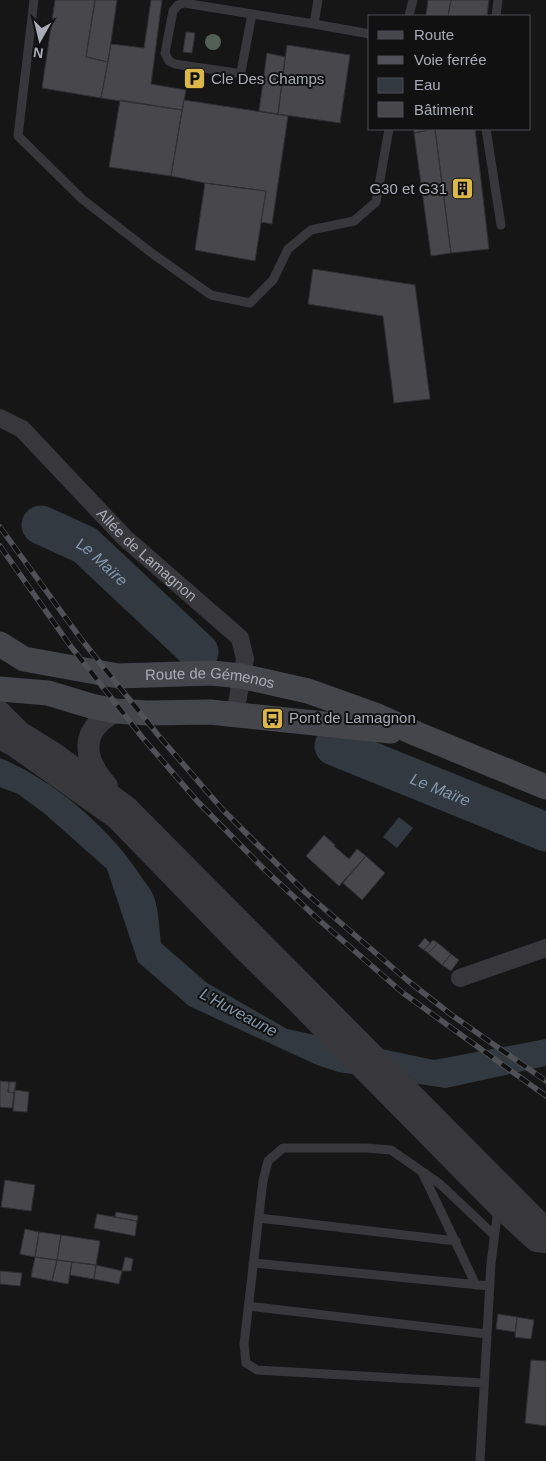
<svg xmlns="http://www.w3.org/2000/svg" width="546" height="1461" viewBox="0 0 546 1461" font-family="Arial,sans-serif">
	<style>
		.water { fill: #323940 }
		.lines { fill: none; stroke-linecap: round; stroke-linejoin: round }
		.river { stroke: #323940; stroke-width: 39 }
		.building { fill: #48484c; stroke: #303033 }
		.service { stroke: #37373c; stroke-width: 9 }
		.minor { stroke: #37373c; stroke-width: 18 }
		.tertiary { stroke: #37373c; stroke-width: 22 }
		.secondary { stroke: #45464b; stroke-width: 25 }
		.rail-casing { stroke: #505156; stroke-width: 5.5 }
		.rail { stroke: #111112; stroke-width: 4; stroke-dasharray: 11; stroke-linecap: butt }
		.tree { fill: #526155 }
		.labels { text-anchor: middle; stroke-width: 4; stroke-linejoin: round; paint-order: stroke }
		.poi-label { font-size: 15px; fill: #a9acb6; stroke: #111112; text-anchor: start }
		.street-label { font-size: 15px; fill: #a9acb6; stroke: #111112 }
		.water-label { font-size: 16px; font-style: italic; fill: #8496ac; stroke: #111112 }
	</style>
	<rect width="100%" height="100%" fill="#161617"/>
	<!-- water -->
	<path class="water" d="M0,758C54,780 111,829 142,878C146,884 152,890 154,897C159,911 159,928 161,943L207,983L287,1029L434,1060L546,1039V1066L446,1088L338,1072L317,1065L189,1006L138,962L107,869L45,814L18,794L0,787Z
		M399,817L413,828L397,848L383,837Z"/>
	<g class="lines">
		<!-- river -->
		<g class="river">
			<path id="s1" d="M41,525L85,545L199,652"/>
			<path id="s2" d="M334,746L546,832"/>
		</g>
	</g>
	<!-- building -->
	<path class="building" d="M55,0H95L86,57L108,62L101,98L42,88Z
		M95,0H117L108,62L86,57Z
		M151,0H162L151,84L186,90L182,110L101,98L111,44L144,48Z
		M428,0H451L448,16H426Z
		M451,0H489L487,16H448Z
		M186,32L195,33L192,53L183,52Z
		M287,45L350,55L340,123L278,114Z
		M267,53L285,57L278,114L259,111Z
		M120,100L182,110L171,176L109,167Z
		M184,100L288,116L272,224L261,222L266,191L205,183L171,176Z
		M414,129H434L414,133Z
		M435,129L451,253L431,256L414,133Z
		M435,129H475L489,249L451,253Z
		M205,183L266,191L255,261L195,250Z
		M313,269L415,285L430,399L394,403L383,316L308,304Z
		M324,835L335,845L334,846L349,859L357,849L366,856L339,886L306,856Z
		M366,856L385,873L362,900L343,883Z
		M425,938L430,943L424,950L418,946Z
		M433,940L438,943L428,953L424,950Z
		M438,943L451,954L442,965L428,953Z
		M451,954L459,960L451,971L442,965Z
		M0,1081L9,1082L8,1092L14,1093L12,1108L0,1107Z
		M9,1082H16L14,1093L8,1092Z
		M15,1090L29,1092L27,1112L13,1111Z
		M5,1180L35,1185L31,1211L1,1207Z
		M116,1212L138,1216L137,1221L115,1217Z
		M97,1214L137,1221L135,1236L94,1228Z
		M25,1229L39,1232L35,1257L20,1254Z
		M39,1232L61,1235L57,1260L35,1257Z
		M61,1235L100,1241L96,1265L57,1260Z
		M35,1257L57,1260L52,1281L31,1277Z
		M125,1257L133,1259L131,1271H122Z
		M57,1260L72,1262L68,1284L52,1281Z
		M72,1262L96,1265L94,1279L70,1275Z
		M96,1265L122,1271L119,1284L94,1279Z
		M0,1271L22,1273L20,1286L0,1284Z
		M498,1314L517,1317L515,1332L496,1329Z
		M517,1317L534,1320L531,1339L515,1337Z
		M531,1360L546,1361V1426L525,1423Z"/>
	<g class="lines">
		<!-- service -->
		<path class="service" d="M34,0L18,136L82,199L153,254L211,295L250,303L273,280L288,249L311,230L354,221L376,202L389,129
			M318,0L314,24L370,34
			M252,14L241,72L236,73L175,64L169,61L165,53L173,11L178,5L184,3L314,24
			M409,16L413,0
			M496,16L498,0
			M486,129L501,225
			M422,1172L476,1285
			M259,1218L456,1241
			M253,1263L490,1286
			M248,1306L487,1334
			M484,1383L257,1370L246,1363L244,1344L263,1181L268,1161L283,1148H366L391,1150L440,1184L494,1235
			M480,1461L491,1263L498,1209"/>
		<!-- minor -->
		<g class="minor">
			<path id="s3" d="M0,418L22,429L125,538L240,638L245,659L235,714"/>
			<path d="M460,978L546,948"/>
		</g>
		<!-- tertiary -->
		<path class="tertiary" d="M0,712L20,732L54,753L127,807L546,1229
			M0,739L13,745L116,818L246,952L299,1004L499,1207L536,1241L546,1242
			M107,786C94,771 82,752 92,732C96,724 107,716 115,711"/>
		<!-- secondary -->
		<g class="secondary">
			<path id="s4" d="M0,644L24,659L118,676L212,673L241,676L308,691L375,715L417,734L546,787"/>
			<path d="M0,689L48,693L91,706L115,711L148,713L210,712L391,731"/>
		</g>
		<defs>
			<path id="rail" d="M0,527L81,639L158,735L223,810L306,893L407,980L453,1016L546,1081
				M0,546L69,644L142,737L198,802L263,868L319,920L403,993L546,1096"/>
		</defs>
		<!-- rail casing -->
		<use href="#rail" class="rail-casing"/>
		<!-- rail -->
		<use href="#rail" class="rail"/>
	</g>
	<!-- trees -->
	<circle class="tree" cx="213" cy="42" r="8"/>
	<!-- icons -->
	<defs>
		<symbol id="parking-square" viewBox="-11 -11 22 22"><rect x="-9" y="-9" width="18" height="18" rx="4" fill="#dbb849" stroke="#111112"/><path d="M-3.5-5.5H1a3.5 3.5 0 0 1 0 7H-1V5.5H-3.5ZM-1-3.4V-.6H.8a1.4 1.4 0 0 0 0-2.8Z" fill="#111"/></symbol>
		<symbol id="building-square" viewBox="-11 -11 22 22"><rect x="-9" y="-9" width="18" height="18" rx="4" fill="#dbb849" stroke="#111112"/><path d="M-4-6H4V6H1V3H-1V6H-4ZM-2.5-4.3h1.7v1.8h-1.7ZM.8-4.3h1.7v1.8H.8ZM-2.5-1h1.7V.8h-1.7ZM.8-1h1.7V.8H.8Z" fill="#111"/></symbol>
		<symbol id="bus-square" viewBox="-11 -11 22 22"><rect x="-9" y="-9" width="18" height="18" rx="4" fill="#dbb849" stroke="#111112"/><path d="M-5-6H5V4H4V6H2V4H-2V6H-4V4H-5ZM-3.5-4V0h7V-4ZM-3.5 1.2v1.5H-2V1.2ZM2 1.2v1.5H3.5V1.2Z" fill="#111"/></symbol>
	</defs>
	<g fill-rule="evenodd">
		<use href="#parking-square" x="182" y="66" width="25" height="25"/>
		<use href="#building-square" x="450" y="176" width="25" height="25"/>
		<use href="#bus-square" x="260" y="706" width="25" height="25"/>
	</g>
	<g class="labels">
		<!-- poi labels -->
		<g class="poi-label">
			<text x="211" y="84">Cle Des Champs</text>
			<text x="447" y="194" text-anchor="end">G30 et G31</text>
			<text x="289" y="723">Pont de Lamagnon</text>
		</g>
		<!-- street labels -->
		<g class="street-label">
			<text dy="5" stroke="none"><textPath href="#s3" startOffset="202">Allée de Lamagnon</textPath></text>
			<text dy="5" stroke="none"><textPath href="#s4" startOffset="216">Route de Gémenos</textPath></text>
		</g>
		<!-- water labels -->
		<g class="water-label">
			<text dy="6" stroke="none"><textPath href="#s1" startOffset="72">Le Maïre</textPath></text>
			<text dy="6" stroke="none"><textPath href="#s2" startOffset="115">Le Maïre</textPath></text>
			<text transform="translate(239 1012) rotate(28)" y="6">L'Huveaune</text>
		</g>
	</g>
	<!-- legend -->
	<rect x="368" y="15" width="162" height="115" fill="#111112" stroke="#4e4f54"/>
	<rect x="378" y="31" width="25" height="8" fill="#45464b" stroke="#4e4f54"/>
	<text x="414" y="40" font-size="15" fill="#a9acb6">Route</text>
	<rect x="378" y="56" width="25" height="8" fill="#505156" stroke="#4e4f54"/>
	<text x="414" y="65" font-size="15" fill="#a9acb6">Voie ferrée</text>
	<rect x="378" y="78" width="25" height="15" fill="#323940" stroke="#4e4f54"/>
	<text x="414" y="90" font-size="15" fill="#a9acb6">Eau</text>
	<rect x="378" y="102" width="25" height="15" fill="#48484c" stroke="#4e4f54"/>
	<text x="414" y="115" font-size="15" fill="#a9acb6">Bâtiment</text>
	<!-- north arrow -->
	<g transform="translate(40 40) rotate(188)" stroke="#111112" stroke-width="4" paint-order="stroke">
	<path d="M0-4L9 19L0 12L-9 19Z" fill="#a9acb6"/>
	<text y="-8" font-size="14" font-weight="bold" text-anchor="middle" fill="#a9acb6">N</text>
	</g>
</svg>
